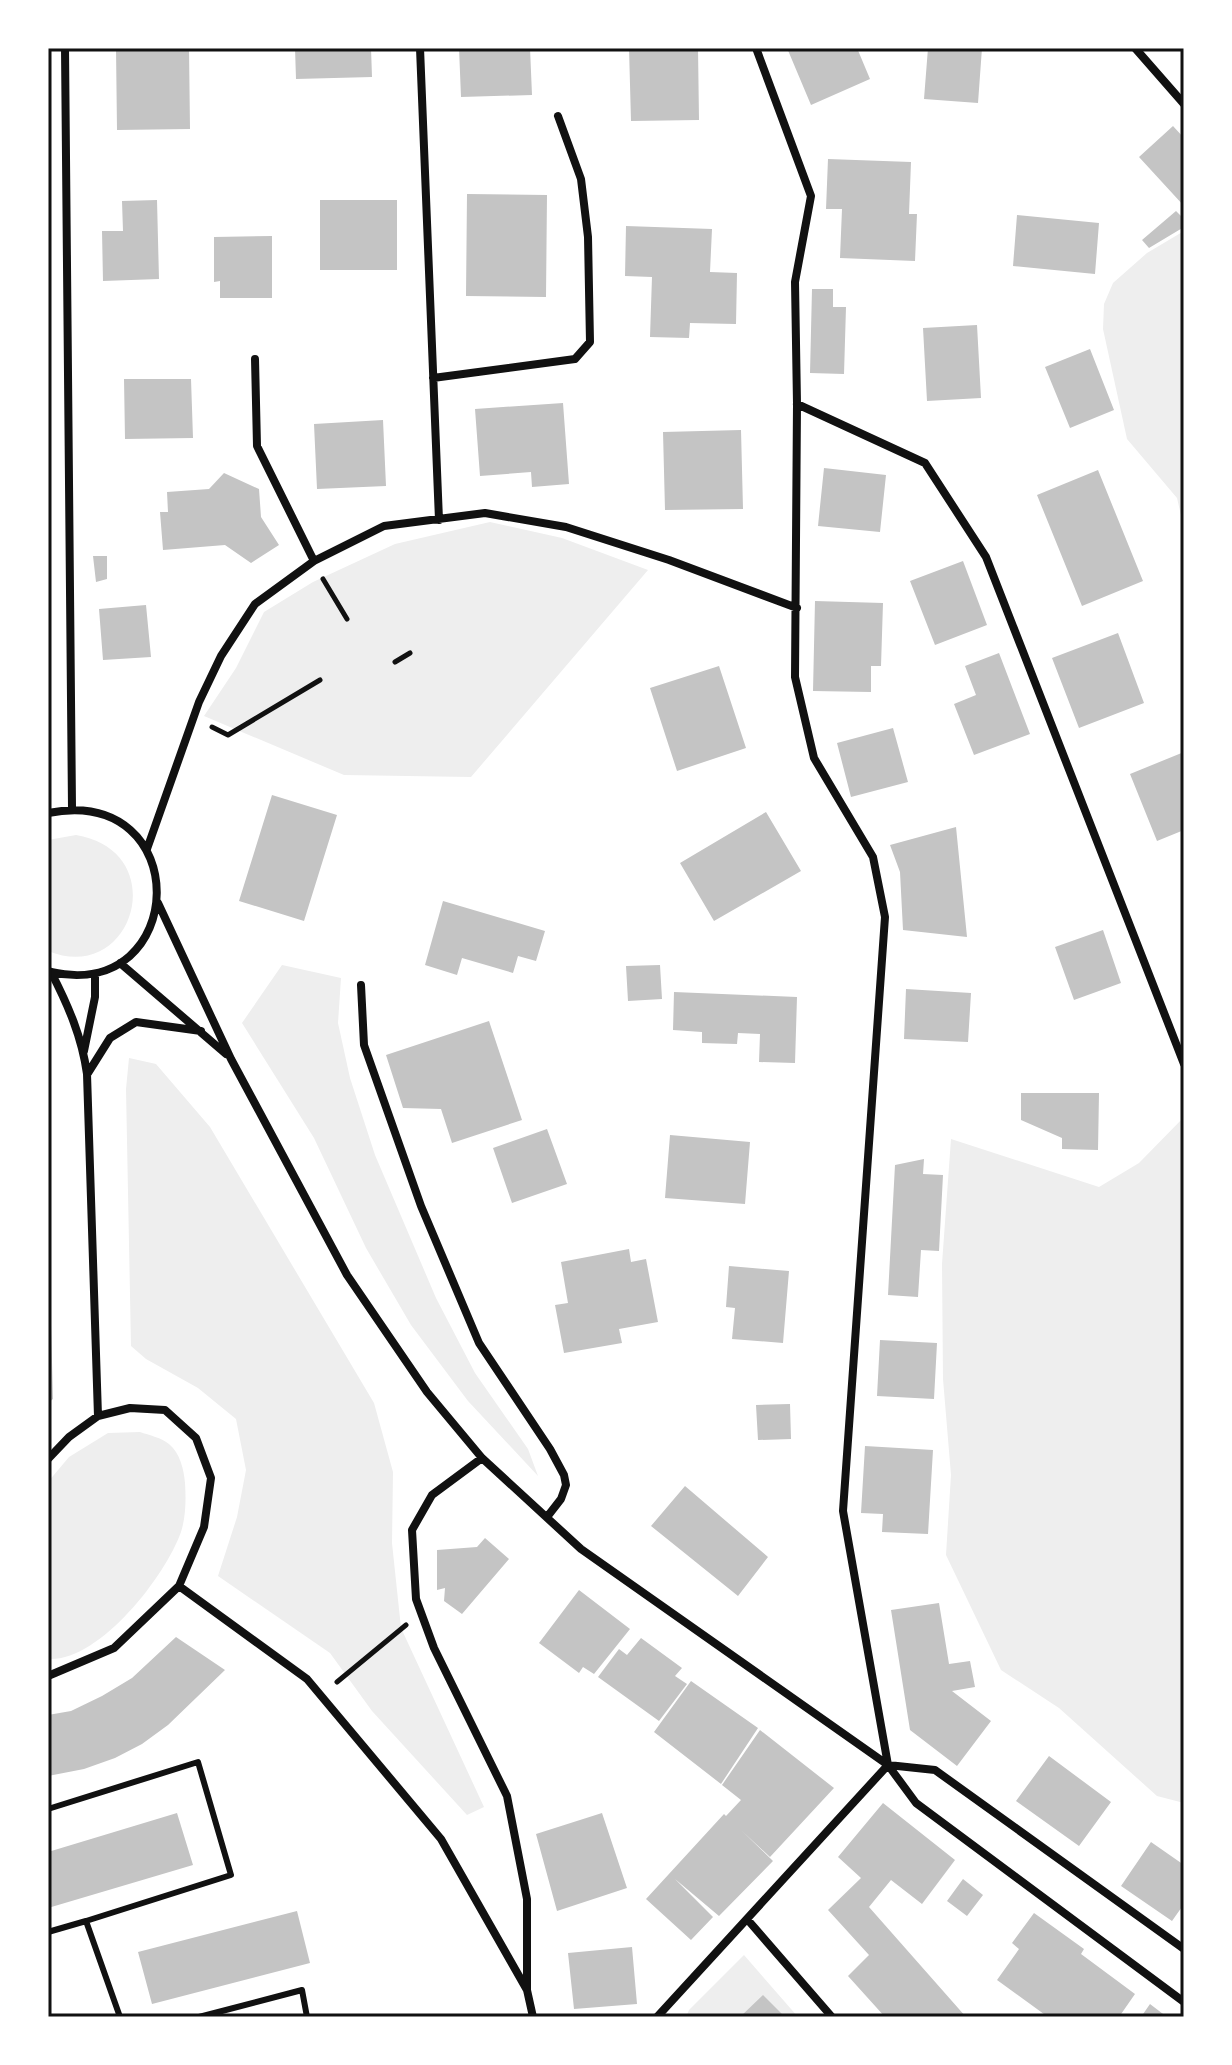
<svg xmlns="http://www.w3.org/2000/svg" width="1232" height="2065" viewBox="0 0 1232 2065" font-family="'PT Sans Narrow',sans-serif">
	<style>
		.green { fill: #eee }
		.building { fill: #c4c4c4 }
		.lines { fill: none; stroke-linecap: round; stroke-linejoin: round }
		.path { stroke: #111; stroke-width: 5 }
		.service { stroke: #111; stroke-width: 6 }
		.minor { stroke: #111; stroke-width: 8 }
		.neatline { fill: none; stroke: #111; stroke-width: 3 }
	</style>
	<rect width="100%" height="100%" fill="#fff"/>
	<!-- green -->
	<path class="green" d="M1184,231V528L1177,498L1127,439L1103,329L1104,304L1113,283L1147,253Z
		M490,522L562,538L648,570L471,777L344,775L204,716L236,668L264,612L313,582L395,544Z
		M76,835C173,851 134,986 48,951V840Z
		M282,965L341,978L338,1023L350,1078L375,1155L436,1298L475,1373L528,1449L538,1476L468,1401L411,1325L366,1248L314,1138L242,1023Z
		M129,1058L156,1064L210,1127L374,1403L393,1472L392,1543L401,1628L484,1807L467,1815L372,1711L330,1653L218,1576L237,1517L246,1470L236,1419L198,1388L146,1359L131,1346L126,1089Z
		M1184,1117V1803L1157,1796L1059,1708L1001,1670L946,1555L951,1475L943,1379L942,1264L951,1139L1099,1187L1139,1163Z
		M140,1432C149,1435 162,1438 169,1444C180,1453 184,1470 185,1483C186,1499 186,1516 181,1532C165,1577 99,1662 48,1659V1482L69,1457L108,1433Z
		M744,1955L798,2017H686L689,2010Z"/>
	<!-- building -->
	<path class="building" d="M116,48H189L190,129L117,130Z
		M295,48H371L372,77L296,79Z
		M459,48H530L532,95L461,97Z
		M629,48H698L699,120L631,121Z
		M787,48H857L870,79L811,105Z
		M928,48H982L978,103L924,99Z
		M1173,126L1184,138V206L1139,157Z
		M828,159L911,162L909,214H917L915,261L840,258L842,209H826Z
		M467,194L547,195L546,297L466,296Z
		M157,200L159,279L103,281L102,231H123L122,201Z
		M320,200H397V270H320Z
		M1176,211L1184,219V227L1149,248L1142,240Z
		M1017,215L1099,223L1095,274L1013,266Z
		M626,226L712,229L710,272L737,273L736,324L690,323L689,338L650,337L652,277L625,276Z
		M272,236V298H220V281L214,282V237Z
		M812,289H833V307H846L844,374L810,373Z
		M977,325L981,398L927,401L923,328Z
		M1090,349L1114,410L1070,428L1045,367Z
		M124,379H191L193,438L125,439Z
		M563,403L569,484L532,487L531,472L480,476L475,409Z
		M383,420L386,486L317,489L314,424Z
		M741,430L743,509L665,510L663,432Z
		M824,468L886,475L880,532L818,526Z
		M1098,470L1143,581L1082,606L1037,495Z
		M224,473L259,489L261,517L279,545L251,563L225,545L163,550L160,512H168L167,492L209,489Z
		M93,556H107V579L96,582Z
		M963,561L987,625L935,645L910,581Z
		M815,601L883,603L881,666H871V692L813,691Z
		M146,605L151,657L103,660L99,609Z
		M1118,633L1144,703L1079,728L1052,658Z
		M999,653L1030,734L974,755L954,704L976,695L965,666Z
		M719,666L746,748L677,771L650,688Z
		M893,728L908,782L851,797L837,743Z
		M1184,752V830L1157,841L1130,774Z
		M272,795L337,815L304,921L239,901Z
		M766,812L801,871L714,921L680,863Z
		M956,827L967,937L903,930L900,872L890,845Z
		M443,901L545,931L536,961L518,956L513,973L462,958L457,975L425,965Z
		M1103,930L1121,983L1074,1000L1055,947Z
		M660,965L662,999L628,1001L626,966Z
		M906,989L971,993L968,1042L904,1039Z
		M674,992L797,997L795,1063L759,1062L760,1034L738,1033L737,1044L702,1043V1032L673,1030Z
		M489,1021L522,1120L452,1143L441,1109L403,1108L386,1055Z
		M1021,1093H1099L1098,1150L1062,1149V1138L1021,1120Z
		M547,1129L567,1184L512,1203L493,1148Z
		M670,1135L750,1142L745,1204L665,1198Z
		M924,1159L923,1174L943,1175L939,1251L921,1250L918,1297L888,1295L895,1165Z
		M629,1249L631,1262L646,1259L658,1322L619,1329L622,1343L564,1353L555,1305L568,1303L561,1262Z
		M729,1266L789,1271L783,1343L732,1339L735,1308L726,1307Z
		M48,1325H51L53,1399L48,1403Z
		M880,1340L937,1343L934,1399L877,1396Z
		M790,1404L791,1439L758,1440L756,1405Z
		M865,1446L933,1450L928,1534L882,1532L883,1514L861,1513Z
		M685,1486L768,1557L738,1596L651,1526Z
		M485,1538L509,1559L462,1614L444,1601L445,1588L437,1590V1550L477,1547Z
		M579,1590L630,1629L594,1674L583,1667L579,1673L539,1643Z
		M939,1603L949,1664L970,1661L975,1687L952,1691L991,1721L957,1766L910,1730L891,1610Z
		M176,1637L225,1670L168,1725L142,1744L115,1758L84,1769L48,1776V1715L71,1711L102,1696L132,1678Z
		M641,1638L682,1668L675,1676L687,1684L659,1721L598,1677L619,1649L627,1655Z
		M691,1681L758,1728L721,1784L654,1732Z
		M760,1730L834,1788L770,1857L741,1830L773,1861L719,1916L675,1879L713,1917L691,1940L646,1899L724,1814L726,1816L741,1800L722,1785Z
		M1049,1756L1111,1802L1079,1846L1016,1801Z
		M883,1803L955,1860L922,1904L891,1880L869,1907L966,2017H885L848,1976L869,1955L828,1910L861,1878L838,1857Z
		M177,1813L193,1865L48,1908V1852Z
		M602,1813L627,1888L557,1911L536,1834Z
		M1151,1842L1184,1865V1904L1172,1921L1121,1886Z
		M963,1879L983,1895L967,1916L947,1901Z
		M297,1911L310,1963L152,2004L138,1952Z
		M1034,1913L1084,1949L1081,1954L1135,1994L1119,2017H1048L997,1980L1019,1949L1012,1943Z
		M632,1947L637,2004L574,2009L568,1953Z
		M763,1995L785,2017H740Z
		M1150,2004L1167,2017H1141Z"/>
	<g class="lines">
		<!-- path -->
		<path class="path" d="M323,579L347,619
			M395,662L410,653
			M212,727L228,735L320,680
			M337,1682L406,1625"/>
		<!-- service -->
		<path class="service" d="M48,1809L198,1762L231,1875L86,1921L120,2017
			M48,1932L86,1921
			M199,2017L302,1990L307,2017"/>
		<!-- minor -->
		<path class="minor" d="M65,48L72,808
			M420,48L439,520
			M756,48L811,196L795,282L797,404L795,677L814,758L873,857L885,917L843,1511L888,1765
			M1135,48L1184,104
			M255,359L257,446L314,561
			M433,378L575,359L590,342L588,237L581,179L558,116
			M797,404L925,463L986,557L1184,1064
			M48,813C196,784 189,1003 51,972
			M147,849L199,702L221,656L255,604L314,561L384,526L485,513L566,527L669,560L797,608
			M158,903L231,1059L347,1275L427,1392L482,1458L581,1549L888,1765L916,1803L1184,2002
			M120,963L226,1054
			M51,972C68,1005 82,1037 87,1074L98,1416
			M361,985L364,1045L421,1206L479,1343L550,1449L564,1475L566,1485L561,1499L547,1517
			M84,1051L95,997V974
			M88,1073L110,1038L136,1022L201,1031
			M482,1458L432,1495L412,1530L416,1599L434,1648L507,1796L527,1899V1990
			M48,1459L69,1437L98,1416L130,1408L165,1410L196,1438L211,1478L204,1527L179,1586L114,1648L48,1676
			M179,1586L307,1679L441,1839L527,1990L533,2017
			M888,1765L935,1770L1184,1949
			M747,1919L832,2017
			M657,2017L888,1765"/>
	</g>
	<!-- border -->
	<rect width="1232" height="2065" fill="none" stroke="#ffffff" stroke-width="100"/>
	<rect x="50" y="50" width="1132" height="1965" class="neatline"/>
</svg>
